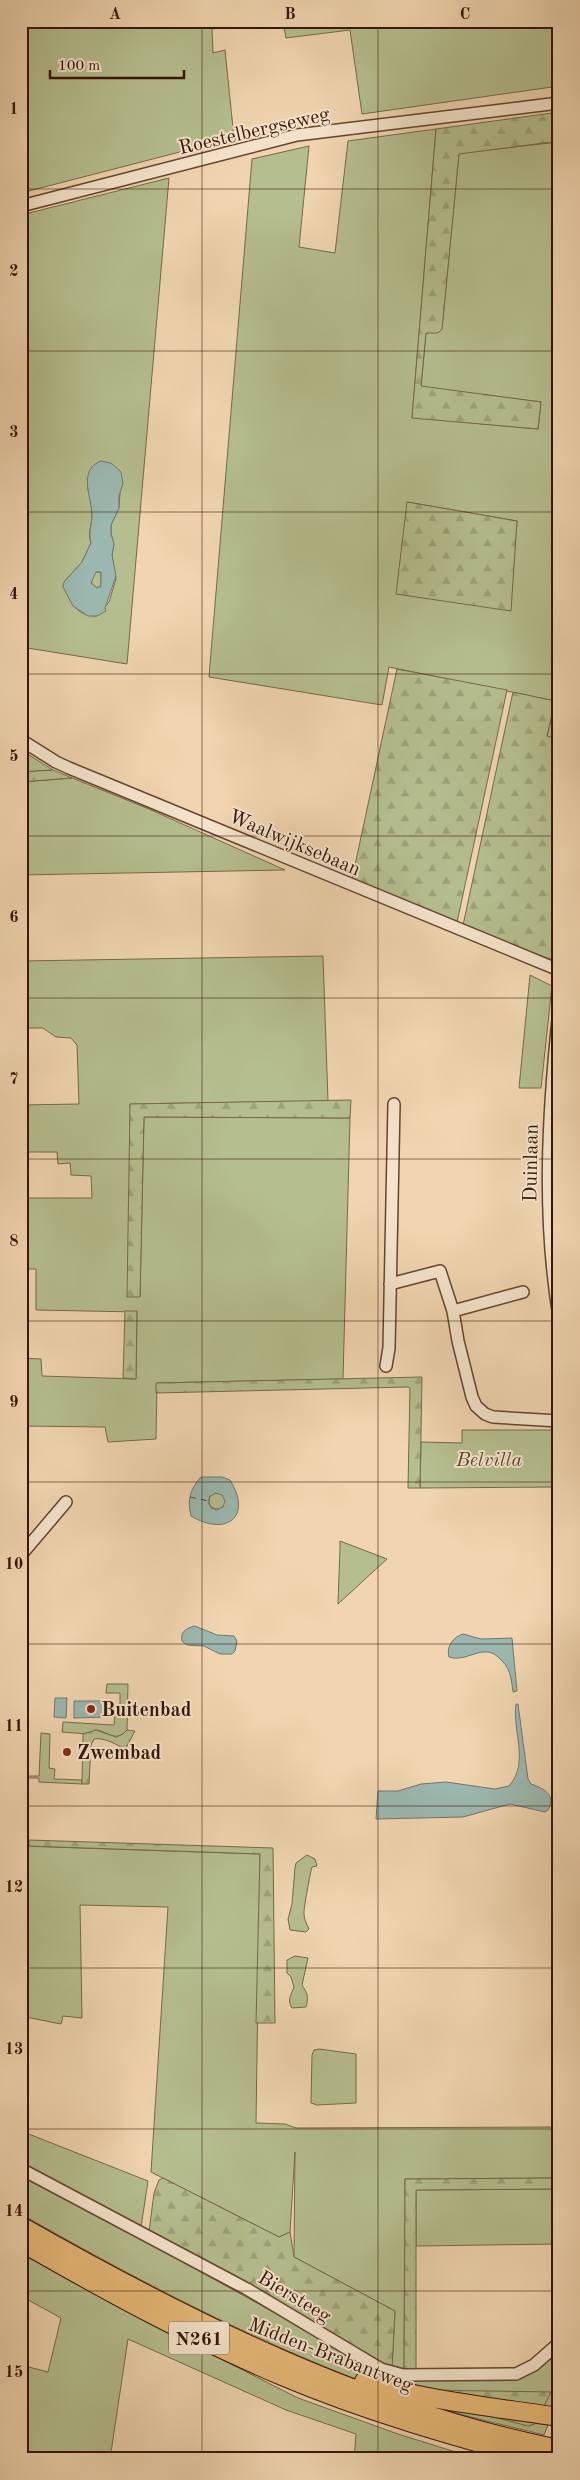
<svg xmlns="http://www.w3.org/2000/svg" width="580" height="2480" viewBox="0 0 580 2480" font-family="'Old Standard TT',serif">
	<style>
		.green { fill: #b5be8f; stroke: #76684a; fill-rule: evenodd }
		.forest { fill: url(#forest-firs); stroke: #76684a }
		.water { fill: #9bb8b0; stroke: #73766c; fill-rule: evenodd }
		.lines { fill: none; stroke-linecap: round; stroke-linejoin: round }
		.ferry { stroke: #594d42; stroke-width: 1; stroke-dasharray: 6 5; stroke-linecap: butt }
		.minor-casing { stroke: #644430; stroke-width: 14 }
		.trunk-casing { stroke: #361306; stroke-width: 20 }
		.minor { stroke: #f5e4cc; stroke-width: 11 }
		.trunk { stroke: #e8ba78; stroke-width: 18 }
		.grid { fill: none; stroke: #361306; stroke-width: 1; stroke-opacity: 0.55 }
		.poi-dot { fill: #8f2418; stroke: #f5e4cc; stroke-width: 2 }
		.labels { text-anchor: middle; stroke-width: 4; stroke-linejoin: round; paint-order: stroke }
		.shield { fill: #f5e4cc; stroke: #6f5241; stroke-width: 1 }
		.shield-label { font-size: 19px; font-weight: bold; fill: #361306 }
		.street-label { font-size: 20px; fill: #361306; stroke: #f5e4cc }
		.park-label { font-size: 20px; font-style: italic; fill: #5c462f; stroke: #f5e4cc }
		.poi-label { font-size: 20px; font-weight: bold; fill: #361306; stroke: #f5e4cc; text-anchor: start }
		.neatline { fill: none; stroke: #361306; stroke-width: 2 }
		.grid-label { font-size: 16px; text-anchor: middle; font-weight: bold; fill: #361306 }
	</style>
	<defs>
		<pattern id="forest-firs" width="22" height="20" patternUnits="userSpaceOnUse" patternTransform="scale(1.25)"><rect width="22" height="20" fill="#b5be8f"/><path d="M5 1l3.5 6h-7zM16 11l3.5 6h-7z" fill="#9ca27a"/></pattern>
	</defs>
	<rect width="100%" height="100%" fill="#f0d5b0"/>
	<filter id="stains"><feTurbulence type="fractalNoise" baseFrequency=".004" numOctaves="4"/><feColorMatrix values="0 0 0 0 .2 0 0 0 0 .09 0 0 0 0 .02 0 0 0 .5 -.17"/></filter>
	<radialGradient id="worn" r=".72"><stop offset=".6" stop-color="#630" stop-opacity="0"/><stop offset="1" stop-color="#630" stop-opacity=".3"/></radialGradient>
	<!-- green -->
	<path class="green" d="M21,21H277L212,29L213,53L225,50L234,138L21,193Z
		M283,21H559V86L362,114L350,30L286,38Z
		M436,129L412,417L418,418L538,429L541,402L421,387L426,333L440,331L442,328L459,153L559,142V739L547,737L555,701L389,667L382,705L209,677L252,159L309,146L299,247L335,253L348,141ZM407,502L517,521L510,611Z
		M169,178L127,664L21,647V215ZM97,463L120,493L119,508L111,525V534L114,544L112,555L116,579L109,602L97,616C75,617 69,599 64,582L82,562L91,543C87,532 92,526 92,515C92,491 80,487 97,463Z
		M21,750L53,770L21,772Z
		M72,778L149,809L285,870L21,875V782Z
		M323,956L328,1101L130,1104L140,1297L144,1117L350,1118L343,1379L157,1383L156,1439L108,1442L105,1427L21,1426V1358L41,1359L42,1376L136,1379L137,1312L36,1310V1269H21V1198H92L91,1176L71,1175L70,1163L58,1164L57,1152H21V1105L79,1104L77,1045L71,1038L56,1037L43,1028H22L23,982L21,981V961Z
		M530,975L552,986L541,1088H519Z
		M462,1430H559V1487L420,1488L421,1442L462,1443Z
		M209 1501a8 8 0 1 1 16 0a8 8 0 1 1-16 0Z
		M340,1541L387,1559L338,1604L340,1548Z
		M107,1684H128L127,1730C116,1743 109,1732 96,1730L88,1734L62,1732L63,1722L114,1725L115,1709H120V1693H106Z
		M41,1733L50,1734L49,1768L55,1769L54,1779L82,1780V1784L39,1782V1778H21V1776H39Z
		M21,1846L260,1854L256,2123L285,2124L296,2128L559,2127V2178L405,2179L404,2370L392,2369L395,2311L294,2257L295,2152L290,2232L279,2237L151,2172L168,1907L80,1905L82,2018L63,2016L61,2024L21,2016Z
		M307,1855L315,1859L317,1866L312,1867C311,1869 303,1911 304,1914C304,1919 307,1925 309,1929L306,1932L290,1930L288,1919L292,1904L295,1868L296,1863Z
		M295,1956L308,1958L302,1985C307,1993 309,1996 306,2007L292,2008C287,2000 291,1995 294,1987L291,1977L287,1973V1960Z
		M319,2049L356,2054V2103L317,2105L311,2103L312,2055L314,2050Z
		M21,2131L148,2181L141,2227L21,2164Z
		M21,2173L335,2346L419,2380L524,2376L559,2348V2397L544,2435C502,2424 460,2416 419,2402C280,2355 149,2287 21,2214ZM550,2392L535,2424L529,2426Z
		M559,2189V2244L416,2246V2190Z
		M21,2253L118,2307L298,2398L398,2434L478,2459H354L356,2434L286,2410L128,2339L110,2459H21V2365L48,2372L61,2318L21,2296Z"/>
	<!-- forest -->
	<path class="forest" d="M559,112V141L459,154L442,329L438,333H426L421,386L541,402L538,429L412,418L436,129Z
		M407,502L517,521L511,611L396,594Z
		M95,572H101V586L97,588L91,583Z
		M397,669L507,690L456,927L351,884Z
		M513,692L555,701L547,736L559,739V962L462,930Z
		M53,770L72,778L21,782V772Z
		M351,1100L350,1118L144,1117L140,1297H127L130,1104Z
		M125,1311H137L136,1379L123,1378Z
		M422,1377L420,1488H408L410,1388L408,1387L156,1393V1383Z
		M96,1730L116,1737L123,1734L127,1730L135,1731L125,1750C118,1744 102,1737 94,1739L91,1745L89,1784H82L83,1734Z
		M29,1840L273,1848L275,2023H256L260,1854L29,1846Z
		M163,2178L279,2237L290,2232L294,2257L395,2311L392,2369L149,2232L154,2193L159,2180Z
		M559,2178V2189L416,2190V2369L404,2370L405,2179Z
		M426,2390L551,2392L535,2424L528,2426L482,2414Z"/>
	<!-- water -->
	<path class="water" d="M101,461L111,463L121,472L123,483L119,496V508L111,525V534L114,544L112,555L116,576L105,608L106,611L97,616H88L73,606L63,587L64,582L82,562L91,543C88,532 92,525 92,515C92,498 77,470 101,461ZM96,572H101V586L97,588L91,583Z
		M201,1477H222L230,1480C253,1517 226,1537 191,1516C187,1500 190,1489 201,1477ZM216,1493L222,1495L225,1501L223,1507L217,1510L211,1508L208,1502L210,1496Z
		M195,1626L217,1635L234,1636L237,1641L235,1651L232,1654H220L204,1646L187,1645L182,1641C180,1632 186,1628 195,1626Z
		M463,1634L481,1639L512,1638L517,1691L513,1692C511,1676 510,1667 498,1657C483,1643 466,1663 449,1657C446,1647 453,1637 463,1634Z
		M55,1698H67L66,1718L54,1717Z
		M74,1701H107V1717L74,1718Z
		M516,1704H518L528,1779L531,1784C543,1788 557,1795 548,1810L545,1812L510,1804L463,1817L376,1819L378,1791H398L421,1784L446,1782L495,1789L509,1786C530,1762 512,1731 516,1704Z"/>
	<g class="lines">
		<!-- ferry -->
		<path class="ferry" d="M190,1497L209,1501"/>
		<defs>
			<path id="minor" d="M21,206L297,135L559,103
				M21,740L56,762L69,768L559,970
				M559,1010C548,1113 542,1214 559,1317
				M390,1284L440,1271L453,1311L458,1341L472,1397L476,1406L485,1414L493,1417L559,1421
				M453,1311L523,1292
				M386,1366L389,1348L394,1104
				M21,1555L66,1502
				M21,2169L247,2289L381,2369L403,2375L516,2374L534,2365L559,2343"/>
			<path id="trunk" d="M21,2226C190,2322 367,2411 559,2449
				M21,2242C106,2291 192,2338 282,2376C365,2411 451,2436 538,2459
				M364,2381C426,2401 494,2407 559,2417"/>
		</defs>
		<!-- minor casing -->
		<use href="#minor" class="minor-casing"/>
		<!-- trunk casing -->
		<use href="#trunk" class="trunk-casing"/>
		<!-- minor -->
		<use href="#minor" class="minor"/>
		<!-- trunk -->
		<use href="#trunk" class="trunk"/>
	</g>
	<!-- grid -->
	<path class="grid" d="M202,21V2459M378,21V2459M21,189H559M21,351H559M21,512H559M21,674H559M21,836H559M21,998H559M21,1159H559M21,1321H559M21,1482H559M21,1644H559M21,1806H559M21,1968H559M21,2129H559M21,2291H559"/>
	<!-- markers -->
	<g class="poi-dot">
		<circle cx="91" cy="1709" r="5"/>
		<circle cx="67" cy="1752" r="5"/>
	</g>
	<g class="labels">
		<!-- shield labels -->
		<rect class="shield" x="169" y="2321.5" width="60" height="33" rx="4"/>
		<g class="shield-label">
			<text x="199" y="2345">N261</text>
		</g>
		<!-- street labels -->
		<g class="street-label">
			<text transform="translate(254 130) rotate(-13)" y="7">Roestelbergseweg</text>
			<text transform="translate(295 842) rotate(23)" y="7">Waalwijksebaan</text>
			<text transform="translate(530 1163) rotate(-89)" y="7">Duinlaan</text>
			<text transform="translate(295 2296) rotate(31)" y="7">Biersteeg</text>
			<text transform="translate(331 2354) rotate(21)" y="7">Midden-Brabantweg</text>
		</g>
		<!-- park labels -->
		<g class="park-label">
			<text x="489" y="1466">Belvilla</text>
		</g>
		<!-- poi labels -->
		<g class="poi-label">
			<text x="101" y="1716">Buitenbad</text>
			<text x="77" y="1759">Zwembad</text>
		</g>
	</g>
	<!-- margin -->
	<rect width="580" height="2480" fill="none" stroke="#f0d5b0" stroke-width="55"/>
	<!-- scale -->
	<path d="M50 70v8h134v-8" fill="none" stroke="#361306" stroke-width="2.5"/>
	<text x="58" y="70" font-size="15" fill="#361306" stroke="#f5e4cc" stroke-width="4" paint-order="stroke">100 m</text>
	<rect x="28" y="28" width="524" height="2424" class="neatline"/>
	<g class="grid-label">
		<text x="115" y="19">A</text>
		<text x="290" y="19">B</text>
		<text x="465" y="19">C</text>
		<text x="14" y="114">1</text>
		<text x="14" y="276">2</text>
		<text x="14" y="437">3</text>
		<text x="14" y="599">4</text>
		<text x="14" y="761">5</text>
		<text x="14" y="922">6</text>
		<text x="14" y="1084">7</text>
		<text x="14" y="1246">8</text>
		<text x="14" y="1407">9</text>
		<text x="14" y="1569">10</text>
		<text x="14" y="1731">11</text>
		<text x="14" y="1892">12</text>
		<text x="14" y="2054">13</text>
		<text x="14" y="2216">14</text>
		<text x="14" y="2377">15</text>
	</g>
	<rect width="100%" height="100%" filter="url(#stains)"/>
	<rect width="100%" height="100%" fill="url(#worn)"/>
</svg>
